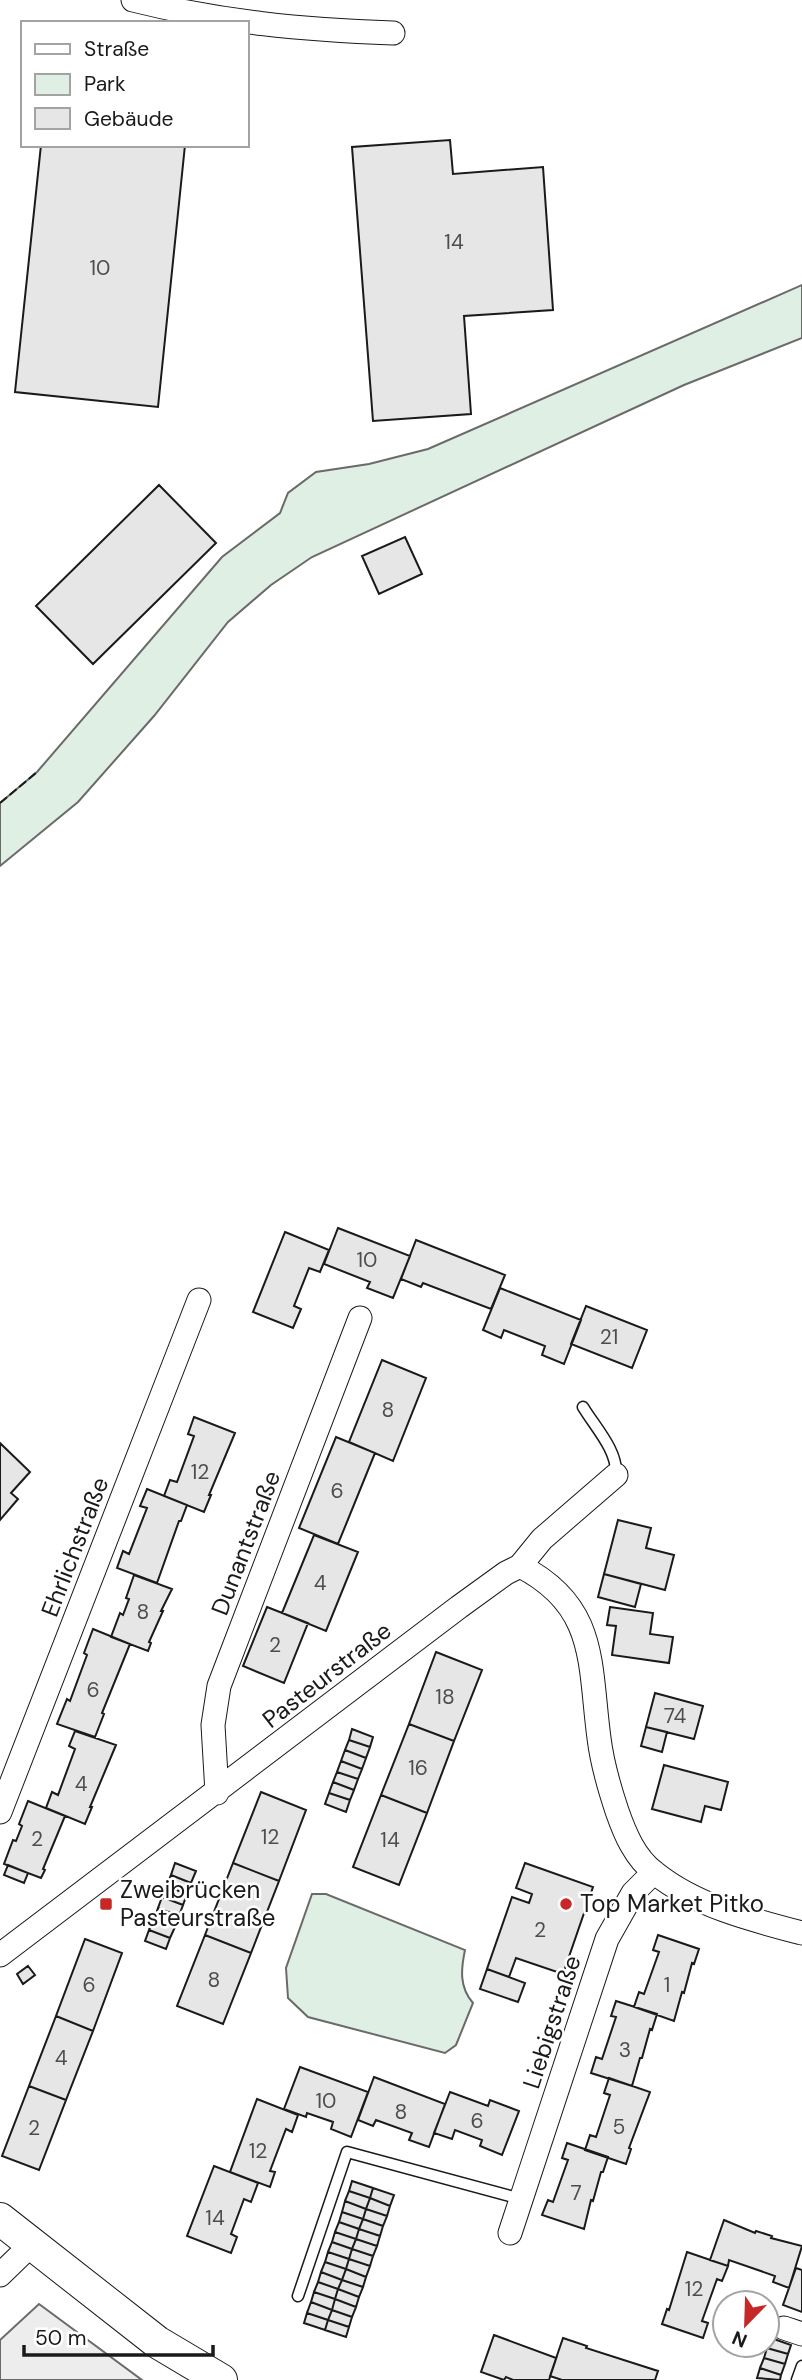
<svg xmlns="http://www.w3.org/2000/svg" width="802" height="2380" viewBox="0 0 802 2380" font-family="'DM Sans',sans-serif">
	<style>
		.green { fill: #e0efe3; stroke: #6a6a6a; stroke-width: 2 }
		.parking { fill: #ededed; stroke: #6a6a6a; stroke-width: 2 }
		.building { fill: #e6e6e6; stroke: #1a1a1a; stroke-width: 2 }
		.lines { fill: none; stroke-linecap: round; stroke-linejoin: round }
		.lane-casing { stroke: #1a1a1a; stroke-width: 13 }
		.street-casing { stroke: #1a1a1a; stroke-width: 25 }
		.secondary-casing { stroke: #1a1a1a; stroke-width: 34 }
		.lane { stroke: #fff; stroke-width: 10 }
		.street { stroke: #fff; stroke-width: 23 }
		.secondary { stroke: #fff; stroke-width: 32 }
		.fence { stroke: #1a1a1a; stroke-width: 2; stroke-dasharray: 9 3.5; stroke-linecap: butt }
		.poi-dot { fill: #c62828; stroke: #fff; stroke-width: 2.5 }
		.labels { text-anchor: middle; stroke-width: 5; stroke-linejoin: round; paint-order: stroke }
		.number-label { font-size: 21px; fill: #4d4d4d }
		.street-label { font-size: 24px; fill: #1a1a1a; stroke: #fff }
		.poi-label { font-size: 24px; fill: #1a1a1a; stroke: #fff; text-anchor: start }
	</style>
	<rect width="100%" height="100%" fill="#fff"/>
	<!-- green -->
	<path class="green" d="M802,285V338L684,385L312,557L271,585L228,622L154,716L78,802L0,866V803L37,772L222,557L280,513L288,493L316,472L369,464L428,449Z
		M312,1894H326L465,1950C461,1969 459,1987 473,2003L456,2045L445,2053L308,2017L288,1998L286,1968Z"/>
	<!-- parking -->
	<path class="parking" d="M39,2304L142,2380H0V2340Z"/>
	<!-- building -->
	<path class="building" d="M450,140L453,174L543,167L553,310L464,316L471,414L373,421L352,147Z
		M41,145H185L158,407L15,392Z
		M159,485L216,543L93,664L36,606Z
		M405,537L422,574L379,594L362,556Z
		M338,1228L410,1256L393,1298L367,1288L370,1282L324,1264Z
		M285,1232L329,1250L320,1272L309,1268L294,1306L301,1309L293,1328L253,1312Z
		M416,1240L505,1275L491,1309L423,1283L421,1287L401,1279Z
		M500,1288L581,1320L564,1364L542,1355L545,1346L504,1330L501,1338L483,1330Z
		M586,1306L647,1330L632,1368L571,1344Z
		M382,1360L426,1378L393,1461L349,1442Z
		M194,1417L235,1433L209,1495H211L204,1512L164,1496L170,1480L177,1482L194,1436L188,1434Z
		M336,1437L375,1453L338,1544L299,1528Z
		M0,1443L30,1472L11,1493L18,1499L0,1520Z
		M147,1489L187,1505L181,1521H179L157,1583L117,1568L123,1551L129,1554L147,1508L140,1506Z
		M618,1520L651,1528L646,1548L674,1555L665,1590L604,1574Z
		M314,1535L358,1552L326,1631L282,1613Z
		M604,1574L641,1584L635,1607L598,1597Z
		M134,1575L172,1589L161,1611H163L149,1642L151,1643L148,1651L111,1637L120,1613L123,1615L129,1599L126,1598Z
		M267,1607L308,1623L284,1683L243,1666Z
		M610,1607L653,1613L650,1634L673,1637L669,1663L612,1655L616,1626L607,1625Z
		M93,1629L130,1644L102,1713L104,1714L95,1737L57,1724L67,1699L70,1701L87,1655L84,1653Z
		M436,1652L482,1670L454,1741L409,1724Z
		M655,1693L703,1706L694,1739L646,1727Z
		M409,1724L454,1741L427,1813L381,1795Z
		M646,1727L667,1732L662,1752L641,1746Z
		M352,1729L373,1737L370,1747L349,1740Z
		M75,1731L116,1745L90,1807H92L85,1824L46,1808L52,1792L58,1795L75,1749L69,1746Z
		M349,1740L370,1747L366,1758L345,1750Z
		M345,1750L366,1758L362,1769L341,1761Z
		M341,1761L362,1769L358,1779L337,1772Z
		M664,1765L728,1782L721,1810L705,1806L701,1822L652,1809Z
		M337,1772L358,1779L354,1790L333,1782Z
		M333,1782L354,1790L350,1800L329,1793Z
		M261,1792L306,1810L279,1881L233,1863Z
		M329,1793L350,1800L346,1812L325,1804Z
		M381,1795L427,1813L399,1885L353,1867Z
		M28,1801L65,1816L43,1869L45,1870L41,1878L4,1864L13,1840L16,1841L22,1826L19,1824Z
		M175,1863L196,1871L191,1883L171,1875Z
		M233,1863L279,1881L251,1953L205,1935Z
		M525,1863L593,1887L563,1974L516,1958L509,1977L487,1969L512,1897L529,1903L532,1894L516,1888Z
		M8,1865L28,1873L24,1883L4,1875Z
		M171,1875L191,1883L187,1894L166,1886Z
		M166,1886L187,1894L183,1905L162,1897Z
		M162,1897L183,1905L179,1916L158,1908Z
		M158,1908L179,1916L175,1927L154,1919Z
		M154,1919L175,1927L170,1938L149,1930Z
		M149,1930L170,1938L166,1949L145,1941Z
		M205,1935L251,1953L223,2024L177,2006Z
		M658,1935L699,1949L694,1964L692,1963L684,1993L682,1992L674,2021L634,2007L639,1992L644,1994L659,1952L653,1950Z
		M85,1939L122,1953L93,2031L56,2016Z
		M28,1966L35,1975L23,1984L17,1974Z
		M487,1969L525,1983L518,2002L480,1989Z
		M616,2001L657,2014L652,2030L650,2029L642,2058H640L632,2086L591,2073L596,2057L602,2059L616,2017L611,2016Z
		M56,2016L93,2031L66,2100L29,2086Z
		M300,2067L368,2092L351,2137L331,2129L333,2122L307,2113L306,2117L284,2109Z
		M374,2077L445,2104L429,2147L409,2140L412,2133L376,2120L373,2126L358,2120Z
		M609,2078L650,2092L629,2148L631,2149L626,2164L585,2150L590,2135L596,2137L610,2095L604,2093Z
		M29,2086L66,2100L39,2170L2,2156Z
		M450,2092L488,2106L490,2100L519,2111L502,2155L480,2146L482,2140L455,2130L452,2139L434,2133Z
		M257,2099L298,2115L292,2132L286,2129L270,2171L275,2172L270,2187L230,2172Z
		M567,2143L608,2157L603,2172H601L593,2201L591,2200L584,2229L542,2215L548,2200L553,2202L568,2160L562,2158Z
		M214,2166L258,2183L251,2202L244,2199L231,2234L237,2237L231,2253L187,2236Z
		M352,2181L373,2188L370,2198L349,2191Z
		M373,2188L394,2195L390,2206L370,2198Z
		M349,2191L370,2198L366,2209L345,2201Z
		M370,2198L390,2206L387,2216L366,2209Z
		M345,2201L366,2209L363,2219L342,2212Z
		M366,2209L387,2216L383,2226L363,2219Z
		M342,2212L363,2219L359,2229L339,2222Z
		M363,2219L383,2226L380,2236L359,2229Z
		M724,2220L755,2233L756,2231L772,2236L771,2238L802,2246L789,2288L773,2282L775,2276L729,2260L728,2266L710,2260Z
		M339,2222L359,2229L356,2239L335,2232Z
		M359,2229L380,2236L377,2246L356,2239Z
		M335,2232L356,2239L352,2249L332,2242Z
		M356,2239L377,2246L373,2256L352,2249Z
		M332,2242L352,2249L349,2259L328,2252Z
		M352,2249L373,2256L370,2266L349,2259Z
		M328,2252L349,2259L346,2269L325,2262Z
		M687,2252L728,2266L722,2281L717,2279L702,2321L708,2323L703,2338L662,2324L667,2309L669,2310Z
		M349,2259L370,2266L366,2277L346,2269Z
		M325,2262L346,2269L342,2280L321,2272Z
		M796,2268L802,2270V2312L783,2305Z
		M346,2269L366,2277L363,2287L342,2280Z
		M321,2272L342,2280L338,2289L318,2282Z
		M342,2280L363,2287L359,2297L338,2289Z
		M318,2282L338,2289L335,2299L314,2292Z
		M338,2289L359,2297L356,2307L335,2299Z
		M314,2292L335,2299L332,2310L311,2302Z
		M335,2299L356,2307L352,2317L332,2310Z
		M311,2302L332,2310L328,2320L307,2313Z
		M332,2310L352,2317L349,2327L328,2320Z
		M307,2313L328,2320L325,2330L304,2323Z
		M328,2320L349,2327L346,2337L325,2330Z
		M494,2335L556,2358L557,2356L549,2380H513L506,2377L504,2380L481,2372Z
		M563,2338L587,2346L586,2348L658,2371L655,2380H562L550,2376Z
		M771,2338L791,2345L788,2354L767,2348Z
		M767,2348L788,2354L785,2364L764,2358Z
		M764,2358L785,2364L781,2375L760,2368Z
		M760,2368L781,2375L780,2380L757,2378Z"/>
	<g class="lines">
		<defs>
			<path id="lane" d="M583,1407C595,1427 618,1451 616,1475
				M298,2296L347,2152L521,2199
				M797,2380L802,2366"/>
			<path id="street" d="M133,0C220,22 304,30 393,33
				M520,1566C598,1606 589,1664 599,1738C602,1763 609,1787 617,1811C625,1834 635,1858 655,1873C696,1906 752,1920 802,1933
				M217,1793L213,1725L219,1686L360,1318
				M0,1812L199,1300
				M0,1955L459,1607L506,1573L520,1566L542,1539L616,1475
				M510,2233L607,1939L633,1893L654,1872
				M0,2275L32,2244
				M784,2328L802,2334"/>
			<path id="secondary" d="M0,2219L157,2342L221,2380"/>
		</defs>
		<!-- lane casing -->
		<use href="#lane" class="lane-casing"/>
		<!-- street casing -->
		<use href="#street" class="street-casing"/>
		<!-- secondary casing -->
		<use href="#secondary" class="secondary-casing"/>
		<!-- lane -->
		<use href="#lane" class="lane"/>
		<!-- street -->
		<use href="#street" class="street"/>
		<!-- secondary -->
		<use href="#secondary" class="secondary"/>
		<!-- fence -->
		<path class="fence" d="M0,803L37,772"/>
	</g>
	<!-- markers -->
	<g class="poi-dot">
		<rect x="99" y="1897" width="14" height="14" rx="3.5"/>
		<circle cx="566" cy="1904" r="7"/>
	</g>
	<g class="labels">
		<!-- number labels -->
		<g class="number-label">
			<text x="454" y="249">14</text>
			<text x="100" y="275">10</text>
			<text x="367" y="1267">10</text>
			<text x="609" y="1344">21</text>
			<text x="388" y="1417">8</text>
			<text x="200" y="1479">12</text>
			<text x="337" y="1498">6</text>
			<text x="320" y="1590">4</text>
			<text x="143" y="1619">8</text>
			<text x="275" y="1652">2</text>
			<text x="93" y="1697">6</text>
			<text x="445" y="1704">18</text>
			<text x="675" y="1723">74</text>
			<text x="418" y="1775">16</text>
			<text x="81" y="1791">4</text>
			<text x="270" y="1844">12</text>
			<text x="37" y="1846">2</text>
			<text x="390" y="1847">14</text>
			<text x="540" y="1937">2</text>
			<text x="214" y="1987">8</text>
			<text x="89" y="1992">6</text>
			<text x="667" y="1992">1</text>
			<text x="625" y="2057">3</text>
			<text x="61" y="2065">4</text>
			<text x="326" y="2108">10</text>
			<text x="401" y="2119">8</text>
			<text x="477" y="2128">6</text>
			<text x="619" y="2134">5</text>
			<text x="34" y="2135">2</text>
			<text x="258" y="2158">12</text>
			<text x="576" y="2200">7</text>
			<text x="215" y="2225">14</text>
			<text x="694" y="2296">12</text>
		</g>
		<!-- street labels -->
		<g class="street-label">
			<text transform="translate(246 1543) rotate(-69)" y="8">Dunantstraße</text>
			<text transform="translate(75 1547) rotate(-69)" y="8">Ehrlichstraße</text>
			<text transform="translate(327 1675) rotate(-38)" y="8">Pasteurstraße</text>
			<text transform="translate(552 2022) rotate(-72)" y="8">Liebigstraße</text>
		</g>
		<!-- poi labels -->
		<g class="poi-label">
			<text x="120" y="1898">Zweibrücken<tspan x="120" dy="28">Pasteurstraße</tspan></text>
			<text x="580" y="1912">Top Market Pitko</text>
		</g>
	</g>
	<!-- legend -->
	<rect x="21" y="21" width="228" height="126" fill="#ffffff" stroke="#a3a3a3" stroke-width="2"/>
	<rect x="35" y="44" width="35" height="10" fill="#ffffff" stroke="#a3a3a3" stroke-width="2"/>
	<text x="84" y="56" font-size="21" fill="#1a1a1a">Straße</text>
	<rect x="35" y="74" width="35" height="21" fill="#e0efe3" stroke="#a3a3a3" stroke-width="2"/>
	<text x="84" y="91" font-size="21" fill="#1a1a1a">Park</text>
	<rect x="35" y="108" width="35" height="21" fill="#e6e6e6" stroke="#a3a3a3" stroke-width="2"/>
	<text x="84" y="126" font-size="21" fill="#1a1a1a">Gebäude</text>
	<!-- north arrow -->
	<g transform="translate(746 2324) rotate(203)"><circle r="33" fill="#ffffff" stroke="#a3a3a3" stroke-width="2"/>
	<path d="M0-5L12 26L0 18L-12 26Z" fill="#c62828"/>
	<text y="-10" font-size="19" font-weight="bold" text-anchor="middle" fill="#1a1a1a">N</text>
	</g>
	<!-- scale -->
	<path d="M24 2345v10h189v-10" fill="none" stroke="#1a1a1a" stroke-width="3.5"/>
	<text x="35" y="2345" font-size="21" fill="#1a1a1a" stroke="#ffffff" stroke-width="5" paint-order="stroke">50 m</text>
</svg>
